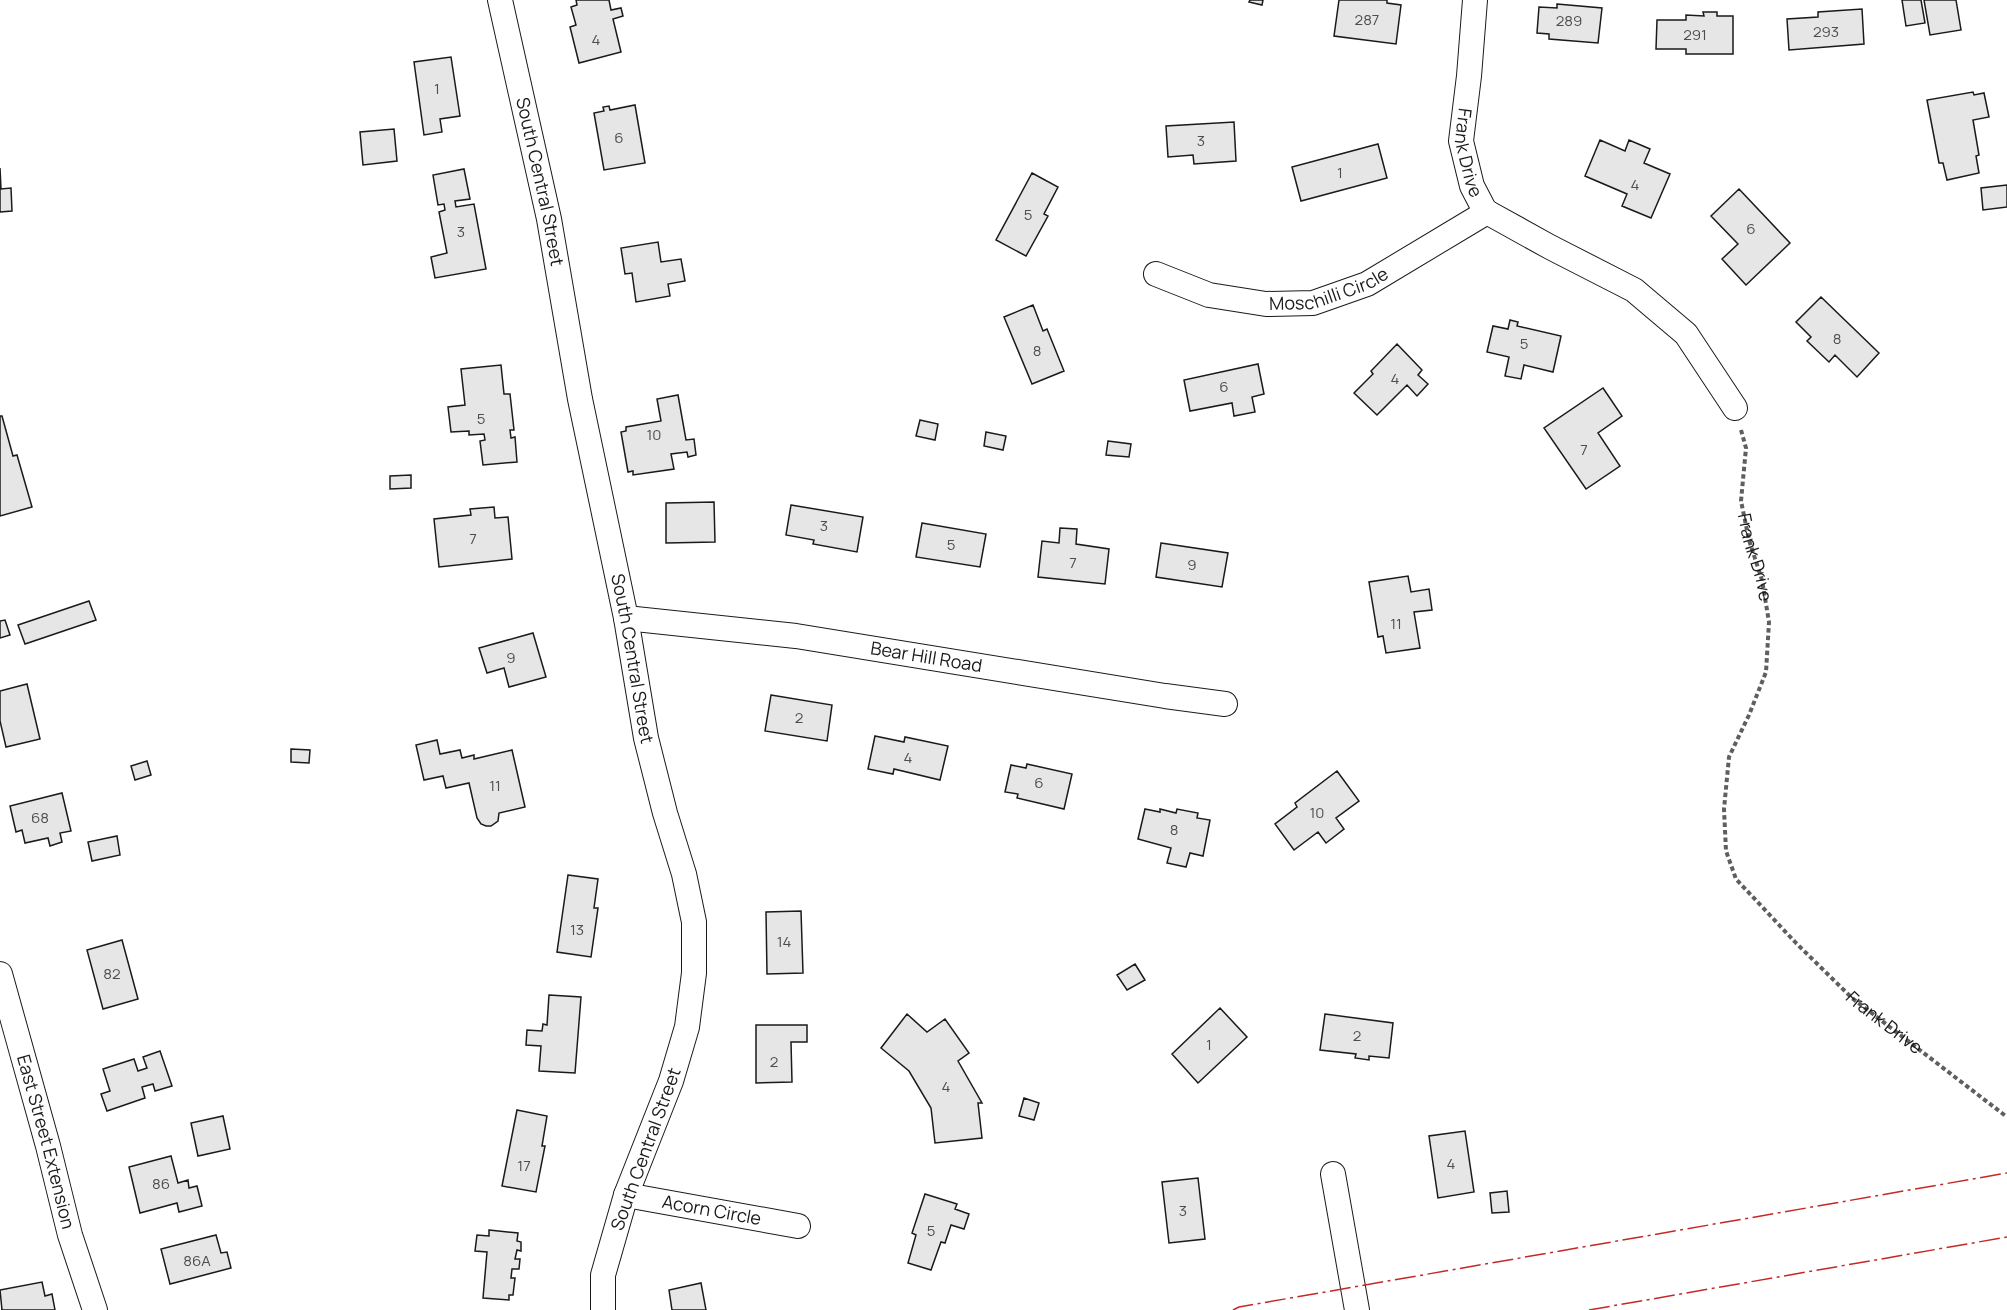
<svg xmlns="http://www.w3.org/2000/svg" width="2007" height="1310" viewBox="0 0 2007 1310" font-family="Manrope,sans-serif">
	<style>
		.building { fill: #e6e6e6; stroke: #1a1a1a; stroke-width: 1.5 }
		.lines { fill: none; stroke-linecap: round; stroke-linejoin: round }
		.street-casing { stroke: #1a1a1a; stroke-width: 26 }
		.path { stroke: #5f5f5f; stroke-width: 4; stroke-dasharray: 4.5 3; stroke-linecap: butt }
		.street { stroke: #fff; stroke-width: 24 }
		.power { stroke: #c62828; stroke-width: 1.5; stroke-dasharray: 21 4.5 3 4.5; stroke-linecap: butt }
		.labels { text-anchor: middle; stroke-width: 4.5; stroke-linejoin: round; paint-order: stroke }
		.number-label { font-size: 15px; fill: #4d4d4d }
		.street-label { font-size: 18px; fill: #1a1a1a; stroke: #fff }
	</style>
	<rect width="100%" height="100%" fill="#fff"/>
	<!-- building -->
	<path class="building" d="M576,0H609L611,10L621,8L623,16L613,19L621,52L579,63L570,27L576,25L571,7L577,5Z
		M1250,0H1263L1262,5L1249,2Z
		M1339,0H1387V3L1401,5L1396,44L1334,36Z
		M1902,0H1921L1925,23L1906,26Z
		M1924,0H1956L1961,30L1930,35Z
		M1557,4L1602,8L1598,43L1549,39V34L1537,33L1539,7L1557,8Z
		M1862,9L1864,44L1789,50L1787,19L1818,17V12Z
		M1703,12H1717V16H1733V54H1686V49H1656L1657,20H1686V15L1704,16Z
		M451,57L460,116L440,119L442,132L424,135L414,62Z
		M1973,92L1974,95L1984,93L1989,117L1973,120L1979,155L1976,156L1979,173L1947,180L1943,163H1939L1927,100Z
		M635,105L645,163L604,170L594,113L604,111L603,107L609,106L610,110Z
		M1234,122L1236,161L1194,164L1193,155L1168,157L1166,126Z
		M394,129L397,161L363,165L360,132Z
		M1600,140L1625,151L1629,140L1650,149L1644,163L1670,174L1651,218L1622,206L1627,194L1585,176Z
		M1378,144L1387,178L1301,201L1292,167Z
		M0,168L1,189L11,188L12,211L0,212Z
		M464,169L470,199L455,201L456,207L474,204L486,269L435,278L431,257L447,253L439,212L445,210L444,204L438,205L433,175Z
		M1032,173L1058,187L1044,214L1048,216L1026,256L996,240Z
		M2007,185V207L1983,210L1981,188Z
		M1739,189L1790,243L1746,285L1722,259L1738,244L1711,216Z
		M658,242L661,262L681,259L685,281L668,284L670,296L636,302L632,273L625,274L621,248Z
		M1821,297L1879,353L1857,377L1835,355L1829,362L1807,341L1811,337L1796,322Z
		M1033,305L1043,331L1047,329L1064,371L1032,384L1004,317Z
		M1510,320L1518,322L1517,326L1561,336L1553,372L1524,365L1521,379L1505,376L1509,357L1487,352L1493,326L1508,329Z
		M1397,344L1422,370L1418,375L1428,384L1417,396L1407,385L1377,415L1354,393L1373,374L1371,371Z
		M1258,364L1264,394L1252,397L1255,412L1234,416L1232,403L1190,411L1184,380Z
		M501,365L504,394H510L514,430H510L511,438L515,437L517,462L483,465L480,441L485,440L484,434L469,435V431L451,432L448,407L465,405L461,369Z
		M1603,388L1622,416L1598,433L1620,466L1586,489L1544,428Z
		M678,395L686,440L694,439L696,455L688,457L687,452L671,454L674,469L633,475V471L628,472L621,432L626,431V427L661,421L657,399Z
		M0,416H2L13,456L17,455L32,507L0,516Z
		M920,420L938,424L935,440L916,436Z
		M986,432L1006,436L1003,450L984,446Z
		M1108,441L1131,444L1129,457L1106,455Z
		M411,475V488L390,489V476Z
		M714,502L715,542L666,543V503Z
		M791,505L863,517L857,552L813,544L814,540L786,535Z
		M494,507L495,518L508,517L512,559L439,567L434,519L471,515L470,509Z
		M922,523L986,534L980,567L916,557Z
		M1060,528L1077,529L1076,544L1109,549L1105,584L1038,577L1042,541L1059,543Z
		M1161,543L1228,553L1222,587L1156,577Z
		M1408,576L1411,592L1429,589L1432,610L1414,612L1420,648L1386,653L1383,636L1378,637L1369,582Z
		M89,601L96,620L25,644L18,625Z
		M5,620L10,635L0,638V621Z
		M533,633L546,677L509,687L504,668L487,673L479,648Z
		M27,684L40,739L6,747L0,721V691Z
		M771,695L832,705L827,741L765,731Z
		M875,736L904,742L905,737L948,746L940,780L894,769L893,774L868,769Z
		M437,740L440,754L460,750L462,758L474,755V759L512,750L525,807L499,813L498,821L491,826H486L481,824L477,818L469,783L446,788L443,776L424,780L416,745Z
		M291,749L310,750L309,763L291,762Z
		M147,761L151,775L135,780L131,766Z
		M1027,764L1072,774L1064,809L1017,798L1018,794L1005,792L1011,765L1026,768Z
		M1337,771L1359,801L1336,818L1344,829L1326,843L1318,832L1294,850L1275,824L1297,807L1295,803Z
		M62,793L71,831L60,833L62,842L50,846L48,838L25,843L22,830L16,832L10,806Z
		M1145,809L1160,812V809L1176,813L1177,809L1198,813L1197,818L1210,820L1203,856L1190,853L1186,867L1167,863L1171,848L1138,839Z
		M117,836L120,855L92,861L88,842Z
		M568,875L598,879L594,908H598L591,957L557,952Z
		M801,911L803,973L767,974L766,912Z
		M122,940L138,999L103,1009L87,950Z
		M1135,964L1145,980L1127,990L1117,975Z
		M549,995L581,997L575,1073L539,1071L541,1046L526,1045L527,1030L542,1031L543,1024L547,1025Z
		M1220,1008L1247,1037L1198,1083L1172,1054Z
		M907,1014L927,1032L945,1019L969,1053L958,1061L982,1103H978L982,1138L935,1143L931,1108L909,1071L881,1048Z
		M1325,1014L1393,1023L1389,1058L1369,1056V1060L1355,1058L1356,1054L1320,1050Z
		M756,1025H807V1042H791L792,1082L756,1083Z
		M160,1051L172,1086L155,1091L153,1084L142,1087L145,1098L107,1111L101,1094L110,1091L103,1069L134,1059L138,1071L147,1068L143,1057Z
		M1024,1098L1039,1103L1034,1120L1019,1116Z
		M517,1110L547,1116L542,1146H545L536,1192L502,1186Z
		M223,1116L230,1149L198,1156L191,1123Z
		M1465,1131L1474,1192L1438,1198L1429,1136Z
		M171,1156L178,1183L188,1180L189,1188L197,1186L202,1206L179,1212L177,1203L140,1213L129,1167Z
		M1198,1178L1205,1239L1169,1243L1162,1182Z
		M1507,1191L1509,1212L1492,1213L1490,1193Z
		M925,1194L957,1204L955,1209L969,1214L964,1229L951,1225L945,1243L941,1242L931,1270L908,1263L916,1235L912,1233Z
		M489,1230L518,1233L517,1241L521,1242V1251L517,1250L515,1259H520L519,1269H512L511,1278H515L513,1295H509V1300L483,1298L487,1252L475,1251L477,1235L489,1236Z
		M216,1235L221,1253L227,1252L231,1268L170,1284L161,1249Z
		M42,1282L45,1296L52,1294L55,1310H1H2L0,1290Z
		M701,1283L706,1310H672L669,1290Z"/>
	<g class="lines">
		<defs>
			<g id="street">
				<path id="s2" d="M500,0L549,219L580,399L626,618L646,738L665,813L684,874L694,922V973L687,1027L671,1081L626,1195L603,1275V1310"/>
				<path id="s3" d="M1475,0L1469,76L1461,141L1472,186L1485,211L1550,247L1634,290L1686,334L1735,408"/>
				<path id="s4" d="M1156,274L1209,295L1266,304L1313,303L1367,284L1487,212"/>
				<path id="s5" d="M626,618L796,636L1165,696L1225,704"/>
				<path id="s6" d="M0,974L48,1146L70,1235L95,1310"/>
				<path d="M1333,1174L1357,1310"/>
				<path id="s7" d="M626,1195L798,1226"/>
			</g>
		</defs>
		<!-- street casing -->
		<use href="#street" class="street-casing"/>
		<!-- path -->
		<path class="path" id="s1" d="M1741,430L1746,448L1741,501L1749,540L1762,580L1769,622L1766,672L1749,715L1729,757L1724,809L1726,851L1736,879L1796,943L1852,998L2007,1117"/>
		<!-- street -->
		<use href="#street" class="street"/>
		<!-- power -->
		<path class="power" d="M1233,1310L1239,1307L2007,1173
			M1589,1310L2007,1237"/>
	</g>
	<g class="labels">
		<!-- number labels -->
		<g class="number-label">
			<text x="1367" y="25">287</text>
			<text x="1569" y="26">289</text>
			<text x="1826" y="37">293</text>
			<text x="1695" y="40">291</text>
			<text x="596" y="45">4</text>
			<text x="437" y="94">1</text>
			<text x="619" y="143">6</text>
			<text x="1201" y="146">3</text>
			<text x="1340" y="178">1</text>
			<text x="1635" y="190">4</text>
			<text x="1028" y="220">5</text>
			<text x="1751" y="234">6</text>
			<text x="461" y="237">3</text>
			<text x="1837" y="344">8</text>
			<text x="1524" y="349">5</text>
			<text x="1037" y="356">8</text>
			<text x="1395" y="384">4</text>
			<text x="1224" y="392">6</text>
			<text x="481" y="424">5</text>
			<text x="654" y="440">10</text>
			<text x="1584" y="455">7</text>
			<text x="824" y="531">3</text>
			<text x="473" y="544">7</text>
			<text x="951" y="550">5</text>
			<text x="1073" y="568">7</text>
			<text x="1192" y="570">9</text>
			<text x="1396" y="629">11</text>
			<text x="511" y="663">9</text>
			<text x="799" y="723">2</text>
			<text x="908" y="763">4</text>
			<text x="1039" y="788">6</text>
			<text x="495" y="791">11</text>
			<text x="1317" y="818">10</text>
			<text x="40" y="823">68</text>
			<text x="1174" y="835">8</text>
			<text x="577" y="935">13</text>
			<text x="784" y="947">14</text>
			<text x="112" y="979">82</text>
			<text x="1357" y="1041">2</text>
			<text x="1209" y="1050">1</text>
			<text x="774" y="1067">2</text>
			<text x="946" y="1092">4</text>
			<text x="1451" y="1169">4</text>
			<text x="524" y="1171">17</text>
			<text x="161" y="1189">86</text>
			<text x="1183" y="1216">3</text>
			<text x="931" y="1236">5</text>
			<text x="197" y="1266">86A</text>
		</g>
		<!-- street labels -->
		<g class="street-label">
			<text dy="6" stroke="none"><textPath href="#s3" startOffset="154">Frank Drive</textPath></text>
			<text dy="6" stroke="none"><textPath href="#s2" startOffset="186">South Central Street</textPath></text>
			<text dy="6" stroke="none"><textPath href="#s4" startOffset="180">Moschilli Circle</textPath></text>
			<text dy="6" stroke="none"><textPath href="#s1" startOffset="130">Frank Drive</textPath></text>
			<text dy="6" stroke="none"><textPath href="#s5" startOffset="303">Bear Hill Road</textPath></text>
			<text dy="6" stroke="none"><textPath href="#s2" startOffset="672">South Central Street</textPath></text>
			<text dy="6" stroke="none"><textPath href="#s1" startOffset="670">Frank Drive</textPath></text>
			<text dy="6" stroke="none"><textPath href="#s6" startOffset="174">East Street Extension</textPath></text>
			<text transform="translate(646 1149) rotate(-70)" y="6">South Central Street</text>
			<text dy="6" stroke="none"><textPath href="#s7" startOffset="87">Acorn Circle</textPath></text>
		</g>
	</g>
</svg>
